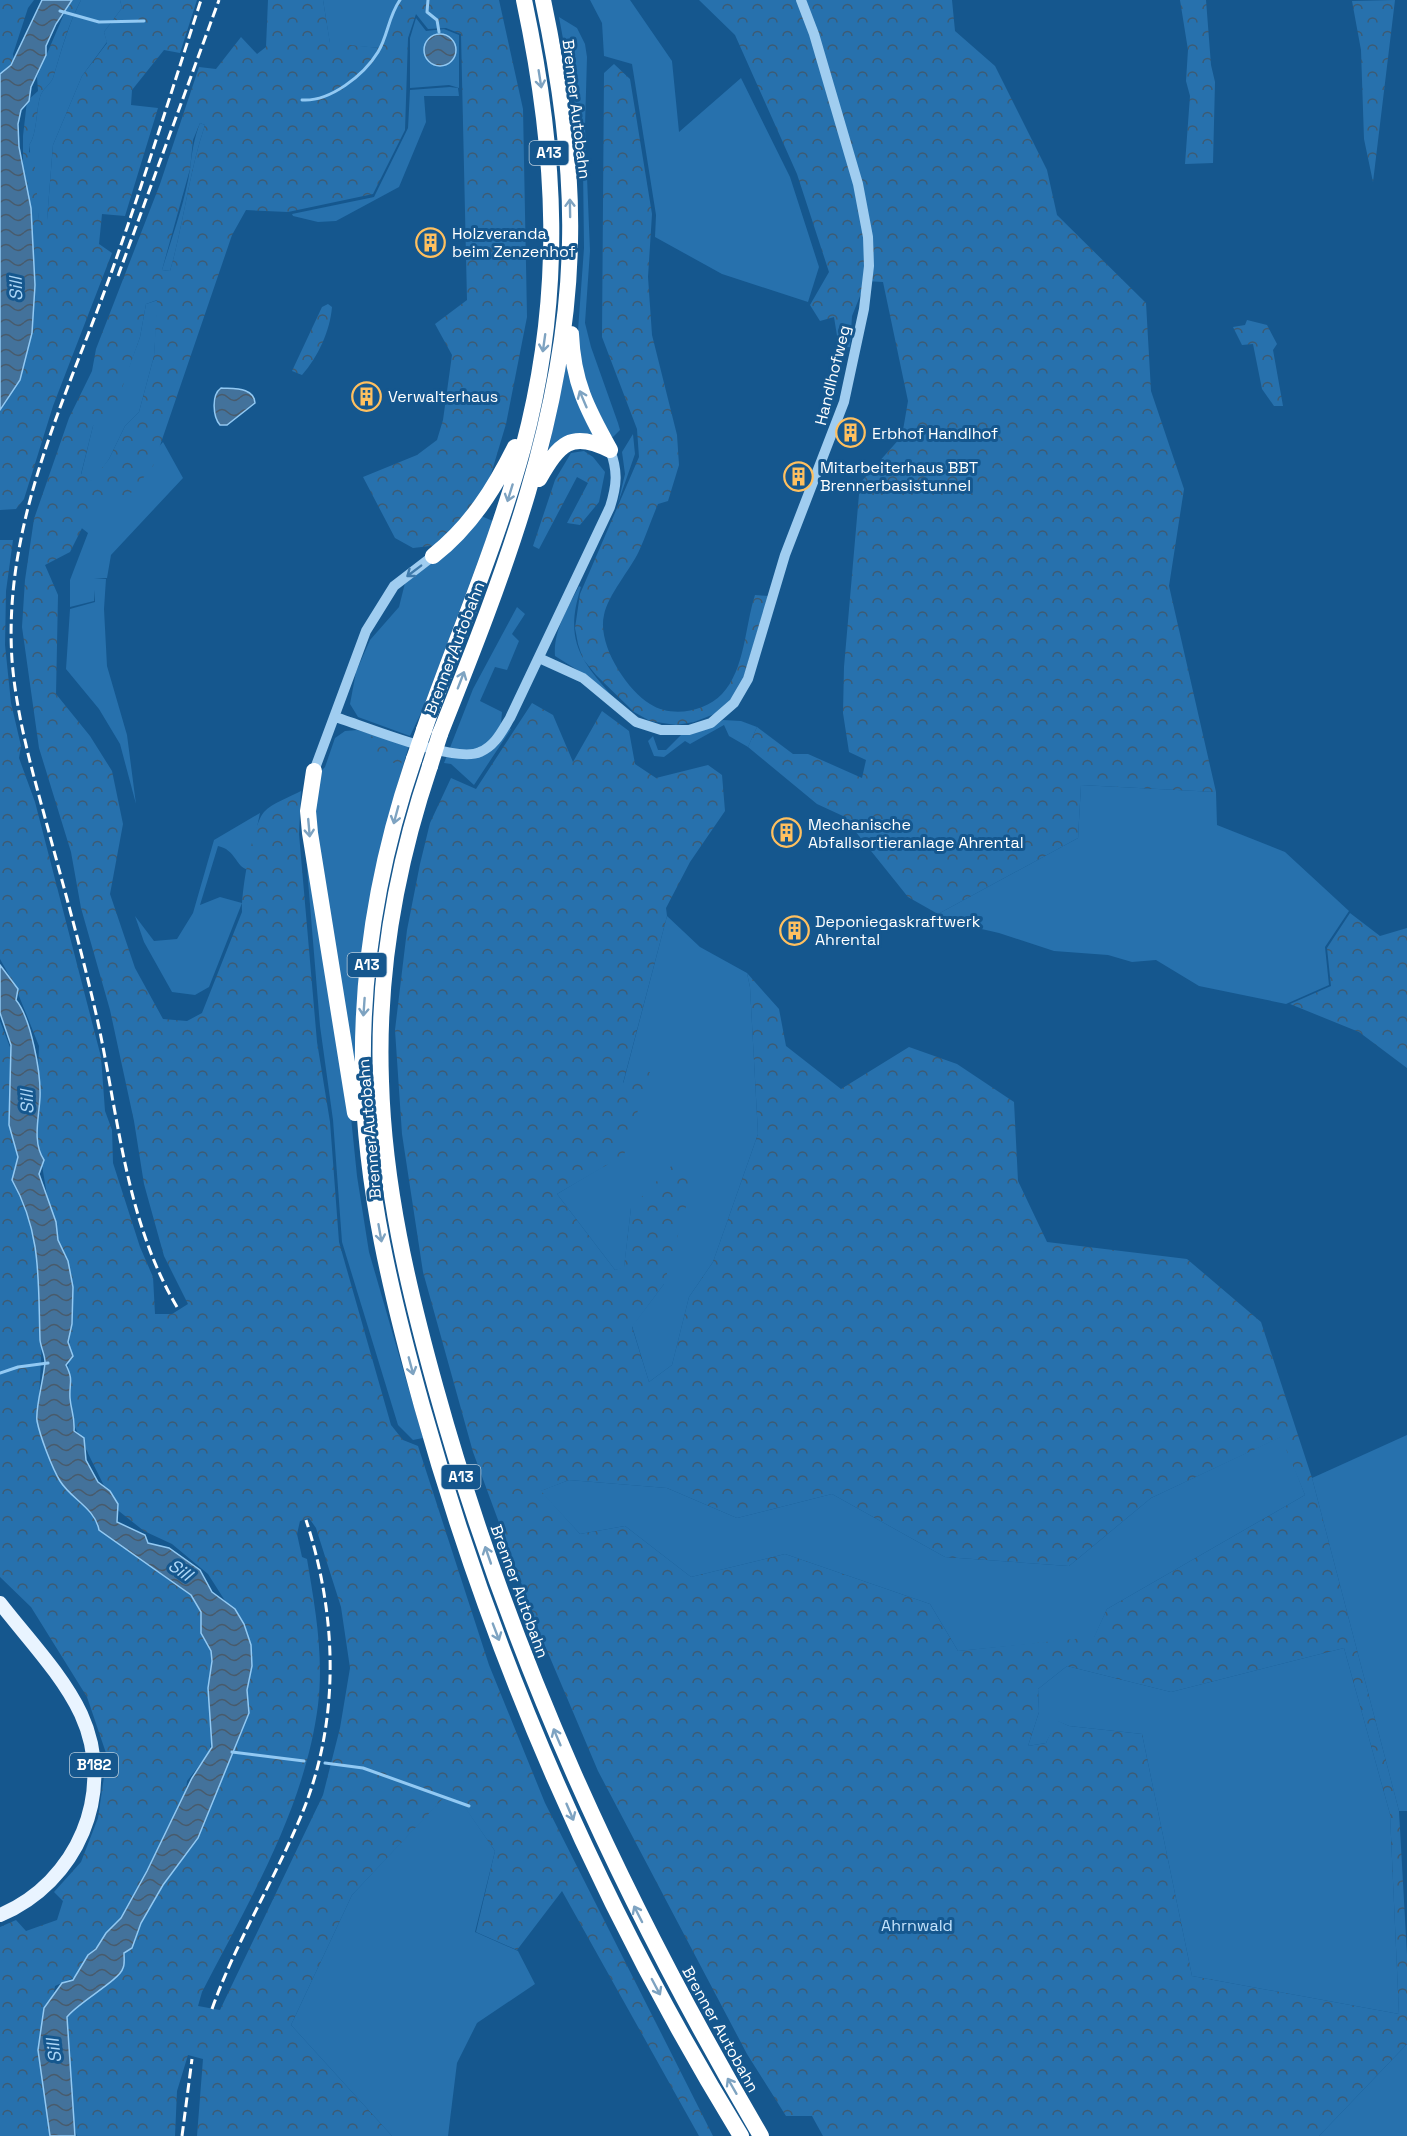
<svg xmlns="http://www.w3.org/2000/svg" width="1407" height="2136" viewBox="0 0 1407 2136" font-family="'Space Grotesk',sans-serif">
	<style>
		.green { fill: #2771ad }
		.forest { fill: url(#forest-crowns); fill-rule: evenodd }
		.water { fill: url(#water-waves); stroke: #92c9f3; stroke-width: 1.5 }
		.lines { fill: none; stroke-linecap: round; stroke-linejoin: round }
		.stream { stroke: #92c9f3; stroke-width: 3 }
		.minor { stroke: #a0cdf0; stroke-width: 10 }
		.major { stroke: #e9f4ff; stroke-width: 14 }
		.highway { stroke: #fff; stroke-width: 16 }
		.rail { stroke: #fff; stroke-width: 3; stroke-dasharray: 10 4.5; stroke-linecap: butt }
		.highway-bridge { stroke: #fff; stroke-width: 16 }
		.oneway { stroke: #7ea3c1 }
		.oneway2 { stroke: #3f7aab }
		.labels { text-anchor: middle; stroke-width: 6; stroke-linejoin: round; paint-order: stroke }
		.shield { fill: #15578e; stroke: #b9cddd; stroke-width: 1.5 }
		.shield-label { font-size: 15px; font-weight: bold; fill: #fff }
		.street-label { font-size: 16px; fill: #fff; stroke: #15578e }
		.poi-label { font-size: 16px; fill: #fff; stroke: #15578e; text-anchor: start }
		.park-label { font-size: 16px; fill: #c6e4fc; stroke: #15578e }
		.water-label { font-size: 18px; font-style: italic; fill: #acd6f7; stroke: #15578e }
	</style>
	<defs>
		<pattern id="forest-crowns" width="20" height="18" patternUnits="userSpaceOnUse" patternTransform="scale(1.5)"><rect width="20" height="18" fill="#2771ad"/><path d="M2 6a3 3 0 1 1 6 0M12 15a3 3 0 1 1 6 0" fill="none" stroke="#3d5b73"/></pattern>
		<pattern id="water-waves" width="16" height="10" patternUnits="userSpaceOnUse" patternTransform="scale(1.5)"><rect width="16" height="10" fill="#43729b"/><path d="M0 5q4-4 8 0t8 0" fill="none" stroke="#485b6c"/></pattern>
	</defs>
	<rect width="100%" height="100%" fill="#15578e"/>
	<!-- green -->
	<path class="green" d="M81,0H120L122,8L104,32L107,42L82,76L53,145L47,220H39L29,145C37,135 36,111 40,97C42,89 50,85 53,78C61,52 68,25 81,0Z
		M323,0H400L391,16L381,48L330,44Z
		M590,0H630L672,61L679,132L741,78L790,177L819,267L808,302L722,274L655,237L656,215L632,64L604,56L602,23Z
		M559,17L577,28L585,44L587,57L585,127L590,251L585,323L591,347L618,423L620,430L613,437L607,435L591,409L577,344L584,248L583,169L577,115Z
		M416,18L426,31L444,29L459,35V88L449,85L410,88V38Z
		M450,87L458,88L459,96H424L426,122L399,187L336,221L318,222L293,216L292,214L374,197L408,128L410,90Z
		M200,123L205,125C189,172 184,223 170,271L162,270C172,237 185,202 190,169C192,152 194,138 200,123Z
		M158,300L154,356L139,412L125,426L109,459L93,482L81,475L93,426L129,367L140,337L146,304Z
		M568,353L601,441L548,453Z
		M633,434L635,454L618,503L625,474L622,452Z
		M163,442L183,478L111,555L107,578H94L106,579L104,609L107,666L127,735L136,804L120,744L99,709L66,669L70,609L95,602L94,590V601L70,607V580L88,533L79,526L97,489L132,476Z
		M481,516L493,521L422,711L410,736L358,717L350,704L356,672L370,640L399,607L405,583L452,547Z
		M579,586L581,587C564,640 580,660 614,698L579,671L555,656C553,631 568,608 579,586Z
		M517,607L525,614L512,634L519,641L507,670L495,667L480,701L502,712L501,724L511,729L474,785L451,764L444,763L473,689Z
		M723,720L741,721L757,727L748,747L729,736L724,725L690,744L685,741L664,757L654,756L648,741L653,736L658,750H666L682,734L712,727Z
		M357,730L409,745L396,790L356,1086L349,1098L357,1176L369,1252L423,1438L413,1440L398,1425L342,1242L333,1120L320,1026L302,808L319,773L325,767L335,738L345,731Z
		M1081,785L1216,792L1217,825L1285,852L1349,911L1325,947L1329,985L1286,1004L1199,986L1156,960L1132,962L1108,955L1054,951L999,933L938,919V914L1078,838Z
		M260,813L248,870C235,866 236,850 218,846L200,905L220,897L242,903L209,987L195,995L172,992L144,942L135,916L154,941L177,939L193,913L214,840Z
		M667,916L700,947L747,973L750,987L758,1134L713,1262L689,1297L672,1365L649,1382L632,1326L664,1284L631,1208L624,1268L615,1270L557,1194L624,1154L623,1084Z
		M1407,1435V1811H1399L1312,1478Z
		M1282,1436L1305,1495L1107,1609L1094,1638L958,1651L930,1604L785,1554L691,1577L625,1526L580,1534L540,1491L569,1480L667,1488L737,1518L832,1494L945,1557L1069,1566L1151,1498Z
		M1344,1648L1390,1814L1399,2014L1192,1976L1142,1734L1069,1726L1057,1721L1046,1743L1028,1746L1039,1712L1038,1689L1067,1666L1171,1692Z
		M452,1788L495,1851L475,1932L518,1951L535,1984L477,2023L457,2063L448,2136H392L291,2025L352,1895Z
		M1407,2044V2136H1319Z"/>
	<!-- forest -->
	<path class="forest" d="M0,0H34L28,8L13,54L16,75L0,90Z
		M70,0H81C68,24 61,52 53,78C50,85 42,89 40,97C36,111 37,135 29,145V152L34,155L39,220H47L53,145L82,76L107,43L104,32L122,8L120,0H197L180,53L164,50L132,90L131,105L158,108L125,216L102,214L99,244L112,253L53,406L24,499L16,509L0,510V412L14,364L28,348L33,284L32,222L23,178V136L27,101L38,91L37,77Z
		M268,0H323L330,43L380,48L391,16L400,0H499L523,109L527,317L506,424L483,501L439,545L413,548L395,538L363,477L417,455L437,440L443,420L452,355L435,324L467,300L461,34L446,28L428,29L416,14L408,38L405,130L373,194L288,212L246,210L232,235L153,466L122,504L111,501L104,509L89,514L70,552L45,565L58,595L56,694L90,736L112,771L123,824L110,894L135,968L163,1019L187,1021L202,1013L242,912C241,892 252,826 264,812C272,803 290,797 301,791L299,834L317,1042L330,1122L339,1242L391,1425L403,1440L418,1446L489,1665L545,1803L713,2136H699L562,1891L517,1950L476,1932L495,1851L452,1789L352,1895L291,2025L392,2136H197L203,2059L188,2055L177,2091L175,2136H77L68,2106L65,2018L205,1818L229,1607L208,1574L172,1544L144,1531L115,1508L71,1419L67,1399L70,1331L36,1130L39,1046L15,986L0,959V540H13L6,591L5,645L11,703L21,746L19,758L35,802L101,1057L105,1111L112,1130L113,1163L140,1247L153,1277L155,1314H172L188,1304L164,1256L144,1184L134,1121L110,1010L81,908L71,852L39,748L22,627L25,580L34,519L69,418L92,371L96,349L160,184L199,67L216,69L241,37L257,54L266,47ZM200,123L205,125C189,172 184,223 170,271L162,270L190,169L193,140ZM157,300L154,356L139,412L125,426L109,459L92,481L81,474L93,426L113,414L140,337L146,304ZM309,1518L316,1528L341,1607L350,1668L340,1728L323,1795L220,2010L198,2006L202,1992C249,1901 305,1808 318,1705C324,1656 315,1607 307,1559L302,1557L297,1534L300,1521Z
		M699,0H952L955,31L995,66L1047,170L1057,215L1146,303L1151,391L1184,489L1169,586L1216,792L1081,785L1078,838L938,914L908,897L843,816L817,804L748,747L757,727L793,754H808L862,778L866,760L849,752L843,713L844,667L860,483L902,436L908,401L883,282L866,281L852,316L850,347L839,348L834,317L820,321L810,305L829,272L797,174L735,35Z
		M1180,0H1206L1211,65L1215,82L1213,163L1185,164L1190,96L1186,81L1188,50Z
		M1395,0L1373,182L1364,139L1361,50L1352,1Z
		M614,64L630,79L652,214L648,277L652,335L677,435L679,465L668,501L658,504C651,520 646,536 639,551C630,570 608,595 604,615C597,644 626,689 650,704C671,718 705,712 722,694C745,670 745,626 755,595L768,596L743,679L733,697L717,713L694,722L676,725L650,721L634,712L596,675L583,659L578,644L575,628L580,594L639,457L637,429L602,337L604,73Z
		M328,304L332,307C330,331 318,357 302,375L292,371L322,307Z
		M1247,320L1267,325L1277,344L1273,350L1283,406H1274L1262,389L1253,344L1242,345L1233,327L1245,325Z
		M584,451L593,457L605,472L599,502L580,525L567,523L588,483L577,477L539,549L533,546L555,480L571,453Z
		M532,703L553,715L573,762L602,711L629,731L635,764L656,778L708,765L722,775L725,811L690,862L666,908L667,916L623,1083L643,1071L650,1072L624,1155L557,1194L615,1270L624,1267L631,1208L676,1161L695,1175L664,1284L632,1327L649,1382L672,1365L689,1297L713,1262L758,1134L750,987L747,973L779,1009L786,1046L841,1089L909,1047L957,1064L1014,1102L1018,1181L1047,1242L1187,1259L1261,1322L1312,1478L1399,1811L1407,1955V2044L1319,2136H823L812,2116H786L747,2054L598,1771L540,1634L473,1452L423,1272L402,1134L395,1030L407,930L420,864L430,823L451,778L476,789ZM1281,1437L1305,1495L1107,1609L1094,1637L958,1651L930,1604L785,1554L691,1577L625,1526L580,1534L541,1491L569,1480L667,1488L737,1518L832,1494L945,1557L1069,1566L1151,1498ZM1344,1648L1390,1814L1399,2014L1192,1976L1142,1734L1069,1726L1056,1720L1046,1743L1028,1746L1039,1712L1038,1689L1067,1666L1171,1692Z
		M364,736L378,737L406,750L401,764C389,765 366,749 364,736Z
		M1350,913L1380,936L1407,928V1068L1359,1032L1290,1004L1331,986L1327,948Z
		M0,1021L16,1063L44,1298L38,1419L75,1490L192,1589L208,1624L220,1696L209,1753L187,1781L183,1814L121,1922L77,1976L55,1986L43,2056L53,2136H0V1927L16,1920L26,1931L57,1920L63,1901L54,1892L81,1862L98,1818L107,1756L87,1697L31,1607L0,1577Z"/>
	<!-- water -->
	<path class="water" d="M42,0H72L56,24L46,46V55L31,87L29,101L21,110L18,124L19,147L31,208L35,285L32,333L20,380L0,410V74L11,65Z
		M424 50a16 16 0 1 1 32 0a16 16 0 1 1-32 0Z
		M221,388C234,389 254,387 255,403L227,425H220C213,417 211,395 221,388Z
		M0,965L18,989L16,1000C31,1018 41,1073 40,1097C39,1118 32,1142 44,1160L39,1174L56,1222L58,1240L68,1261L73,1287L72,1324L68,1342L73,1356L66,1365C74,1381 69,1382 70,1398C71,1411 75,1416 74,1431L84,1438L86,1460L98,1482L110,1491L118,1504L117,1522L145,1535L148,1543L169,1548L200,1570L212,1592L235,1609L244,1624L251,1645L252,1666L247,1690L249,1713L198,1838L163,1885L141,1923L132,1948L124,1953C124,1958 125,1964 123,1968C120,1980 77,2003 67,2017L75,2136H50L38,2050L44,2008L62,1983L73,1980L88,1955L96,1949L106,1933L121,1918L147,1871L192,1778L212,1747L208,1688L212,1661L211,1651L201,1633V1612L191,1595L99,1530C95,1508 71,1499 60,1481C52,1468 40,1436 37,1421C35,1408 44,1379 45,1362C45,1355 41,1348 40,1340C38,1281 42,1233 12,1180L18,1157L9,1125L11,1045L0,1013Z"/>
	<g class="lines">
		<!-- stream -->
		<path class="stream" d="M428,0L427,12L437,20L439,32
			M60,11L99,22L144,21
			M302,100C330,102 364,75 378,52C388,36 388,17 400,0
			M0,1373L18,1367L48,1363
			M232,1752L304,1761
			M325,1763L363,1768L469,1806"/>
		<!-- minor -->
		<path class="minor" d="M539,658L583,678L636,722L661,730H689L711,723L734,703L748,679L785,555L844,402L864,309L869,266L868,237L858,184L814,34L801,0
			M335,717C365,726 455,764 480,752C495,746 502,731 510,718L610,507C617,485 618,471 610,450
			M314,771L366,631L394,586L433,556"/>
		<!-- major -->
		<path class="major" d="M0,1603C27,1638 62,1674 81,1714C117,1792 77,1883 0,1915"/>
		<!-- highway -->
		<path class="highway" d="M571,334C573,382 587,409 610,450
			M539,479C559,444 571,430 610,450
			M433,556C471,526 494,489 515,447
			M424,730C457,636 497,544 523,448C564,294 557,155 524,0
			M440,734C503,576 567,415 570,242C572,161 560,80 543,0
			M414,759C379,861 361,968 363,1075C365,1188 392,1298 422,1406C494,1662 602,1909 741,2136
			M430,766C396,867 377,973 381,1081C384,1186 408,1288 436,1389C510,1657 621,1897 761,2136
			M314,771L308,811L310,833L355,1113"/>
		<!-- rail -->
		<path class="rail" d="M118,276L219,0
			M177,1307C123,1216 118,1106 94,1005C79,941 61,877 44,814C30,763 16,712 12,660C3,524 64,403 109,279C142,187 171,93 201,0
			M212,2009C235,1944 271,1886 298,1823C341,1726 338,1618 306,1520
			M182,2136L192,2059"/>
		<!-- highway-bridge -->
		<path class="highway-bridge" d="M414,759L424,730
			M430,766L440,734"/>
	</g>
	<!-- one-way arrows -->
	<defs><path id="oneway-shaft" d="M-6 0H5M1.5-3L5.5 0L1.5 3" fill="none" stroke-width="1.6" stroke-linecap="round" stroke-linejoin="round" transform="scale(1.5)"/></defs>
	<g class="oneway">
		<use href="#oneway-shaft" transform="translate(540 79) rotate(81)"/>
		<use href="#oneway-shaft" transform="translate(570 208) rotate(-91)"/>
		<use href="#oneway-shaft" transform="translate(544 343) rotate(98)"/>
		<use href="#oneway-shaft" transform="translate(583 399) rotate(-113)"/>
		<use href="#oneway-shaft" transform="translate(510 493) rotate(107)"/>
		<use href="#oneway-shaft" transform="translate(461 680) rotate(-69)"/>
		<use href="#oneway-shaft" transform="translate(396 815) rotate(105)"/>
		<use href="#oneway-shaft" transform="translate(309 828) rotate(85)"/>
		<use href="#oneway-shaft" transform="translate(364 1007) rotate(94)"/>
		<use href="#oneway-shaft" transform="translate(380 1233) rotate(80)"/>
		<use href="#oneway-shaft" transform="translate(411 1366) rotate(75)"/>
		<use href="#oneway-shaft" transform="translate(488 1555) rotate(-109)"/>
		<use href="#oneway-shaft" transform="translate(496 1632) rotate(69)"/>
		<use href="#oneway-shaft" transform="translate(557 1737) rotate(-113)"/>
		<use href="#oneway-shaft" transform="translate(570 1812) rotate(67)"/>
		<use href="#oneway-shaft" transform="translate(638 1914) rotate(-117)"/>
		<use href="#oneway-shaft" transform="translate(656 1987) rotate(62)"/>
		<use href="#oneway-shaft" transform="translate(732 2086) rotate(-120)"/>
	</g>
	<use class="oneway2" href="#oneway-shaft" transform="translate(414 571) rotate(143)"/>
	<!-- icons -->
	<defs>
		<symbol id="building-ring" viewBox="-11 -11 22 22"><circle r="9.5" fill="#15578e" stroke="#ffc05f" stroke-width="1.5"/><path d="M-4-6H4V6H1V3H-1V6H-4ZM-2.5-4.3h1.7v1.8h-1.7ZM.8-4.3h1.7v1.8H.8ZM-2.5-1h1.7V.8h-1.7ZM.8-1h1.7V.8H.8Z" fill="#ffc05f"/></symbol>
	</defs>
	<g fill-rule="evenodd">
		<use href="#building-ring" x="414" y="226" width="33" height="33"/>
		<use href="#building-ring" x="350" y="380" width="33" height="33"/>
		<use href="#building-ring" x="834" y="416" width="33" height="33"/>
		<use href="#building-ring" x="782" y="460" width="33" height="33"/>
		<use href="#building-ring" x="770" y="816" width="33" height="33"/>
		<use href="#building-ring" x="778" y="914" width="33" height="33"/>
	</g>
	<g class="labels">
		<!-- shield labels -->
		<g class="shield">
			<rect x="529.5" y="141" width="39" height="24" rx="4.5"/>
			<rect x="347.5" y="953" width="39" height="24" rx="4.5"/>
			<rect x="441.5" y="1465" width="39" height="24" rx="4.5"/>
			<rect x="70" y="1753" width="48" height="24" rx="4.5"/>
		</g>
		<g class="shield-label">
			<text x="549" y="158">A13</text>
			<text x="367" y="970">A13</text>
			<text x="461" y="1482">A13</text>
			<text x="94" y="1770">B182</text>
		</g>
		<!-- street labels -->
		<g class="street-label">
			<text transform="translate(577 109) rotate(83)" y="6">Brenner Autobahn</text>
			<text transform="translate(832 375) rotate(-76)" y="6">Handlhofweg</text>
			<text transform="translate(454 648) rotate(-69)" y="6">Brenner Autobahn</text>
			<text transform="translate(369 1129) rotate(-95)" y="6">Brenner Autobahn</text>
			<text transform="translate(520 1591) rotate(70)" y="6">Brenner Autobahn</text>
			<text transform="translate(721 2029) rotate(61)" y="6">Brenner Autobahn</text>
		</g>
		<!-- poi labels -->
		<g class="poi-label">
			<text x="452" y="239">Holzveranda<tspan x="452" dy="18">beim Zenzenhof</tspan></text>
			<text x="388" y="402">Verwalterhaus</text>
			<text x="872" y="439">Erbhof Handlhof</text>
			<text x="820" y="473">Mitarbeiterhaus BBT<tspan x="820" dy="18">Brennerbasistunnel</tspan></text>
			<text x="808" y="830">Mechanische<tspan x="808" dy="18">Abfallsortieranlage Ahrental</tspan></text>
			<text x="815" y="927">Deponiegaskraftwerk<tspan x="815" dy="18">Ahrental</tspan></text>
		</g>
		<!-- park labels -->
		<g class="park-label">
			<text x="917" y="1931">Ahrnwald</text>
		</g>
		<!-- water labels -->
		<g class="water-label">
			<text transform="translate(16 289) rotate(-91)" y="6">Sill</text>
			<text transform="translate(27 1102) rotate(-92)" y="6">Sill</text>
			<text transform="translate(180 1570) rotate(35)" y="6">Sill</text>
			<text transform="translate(54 2051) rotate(-97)" y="6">Sill</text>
		</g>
	</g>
</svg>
